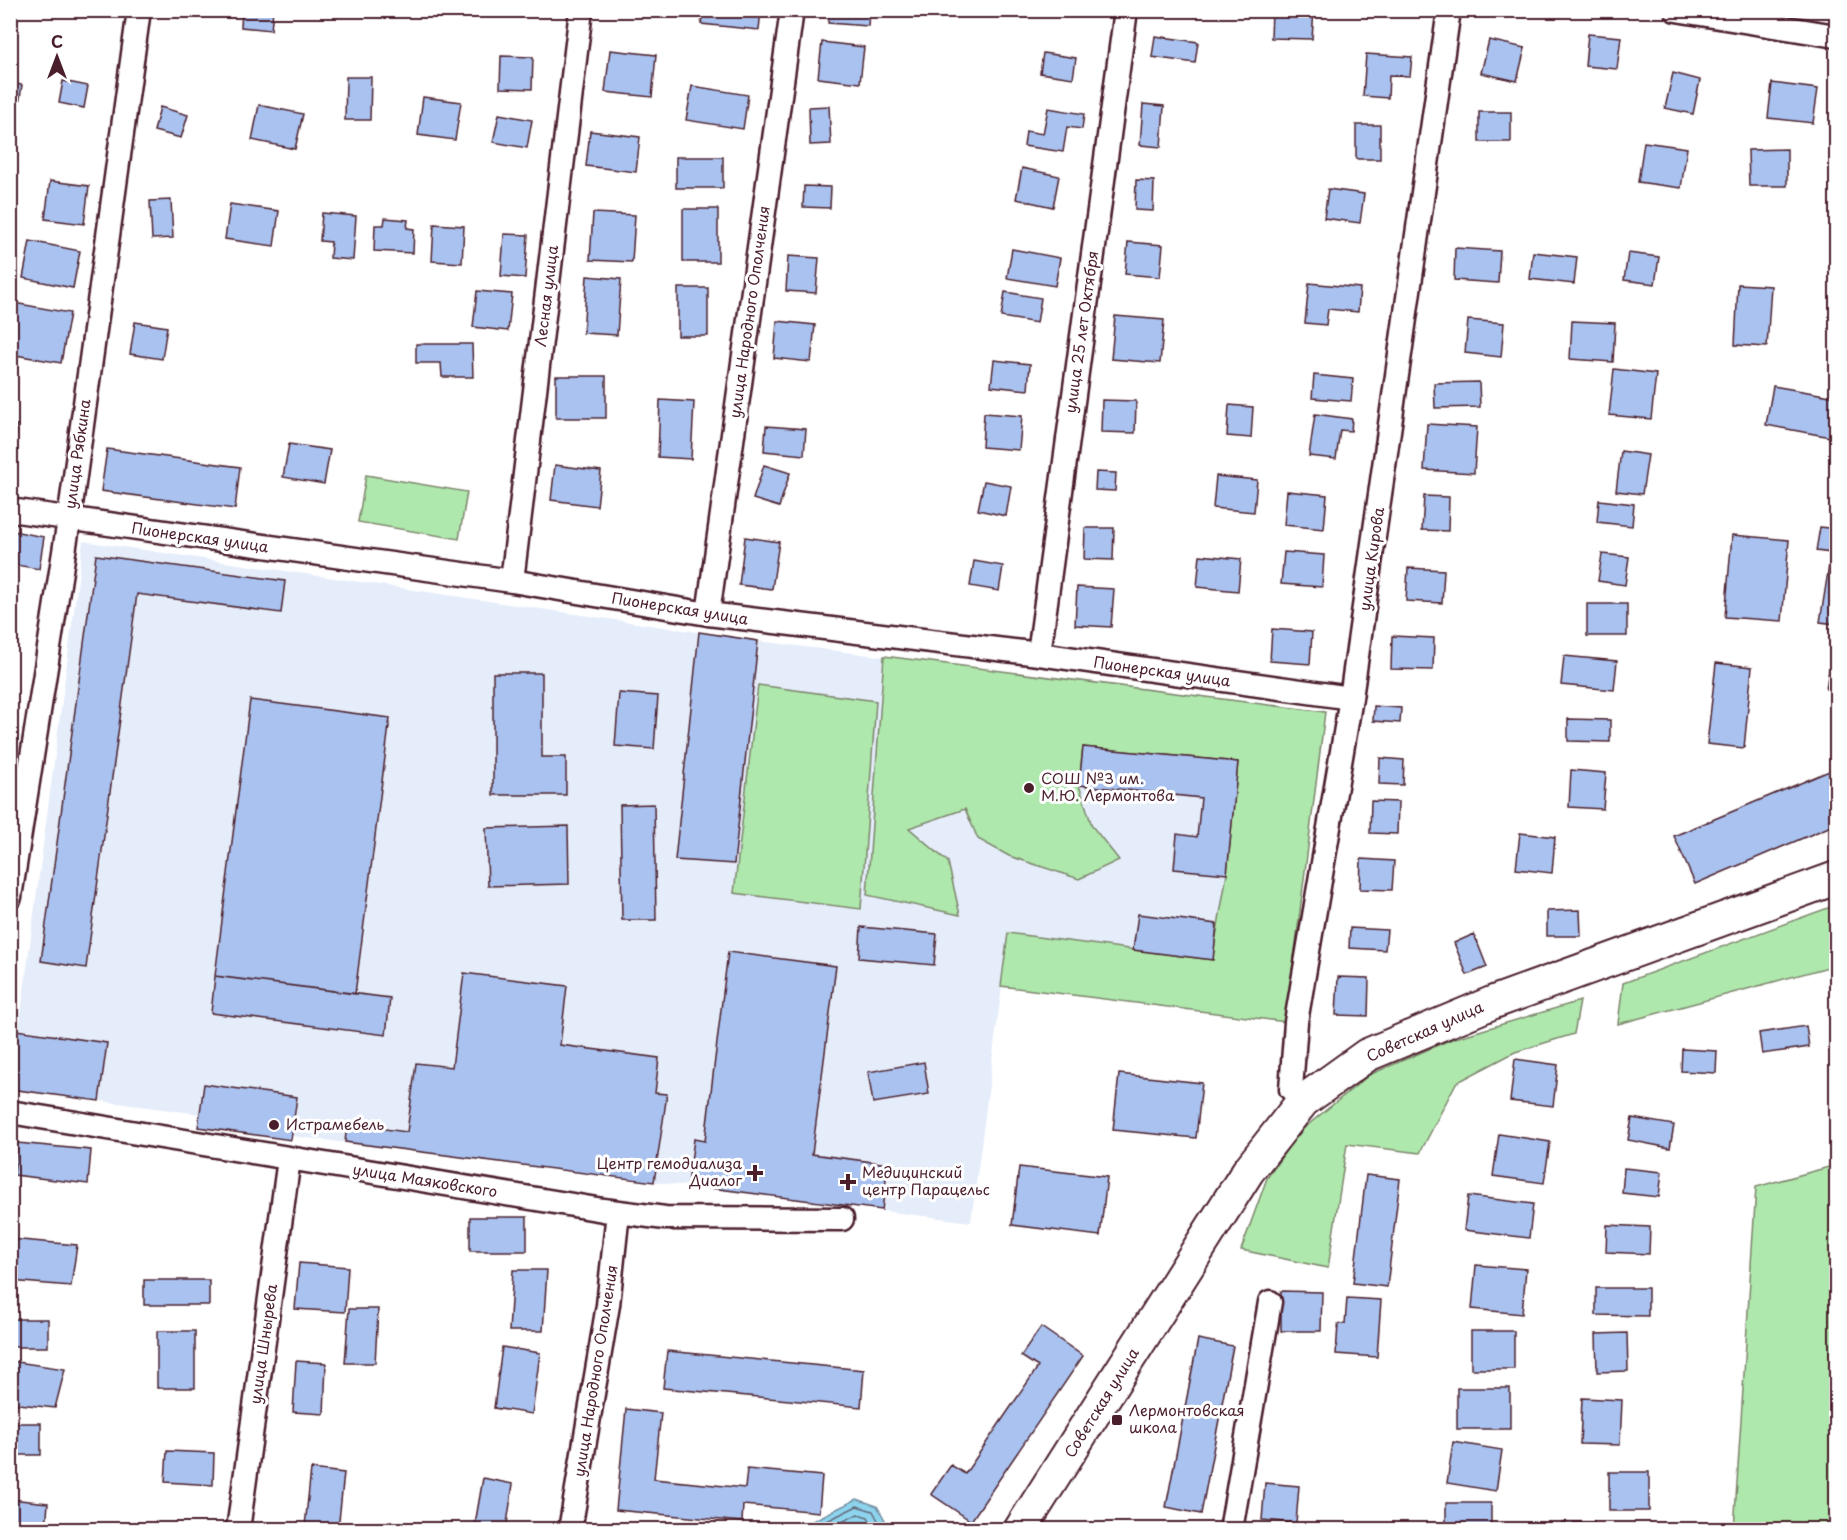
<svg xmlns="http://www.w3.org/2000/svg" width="1847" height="1540" viewBox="0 0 1847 1540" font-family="'Playpen Sans',sans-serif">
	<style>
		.built { fill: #e5edfa }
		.green { fill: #afe8ac; stroke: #7c846c; stroke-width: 1.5 }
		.water { fill: #8dd4ee; stroke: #728ca0; stroke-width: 1.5 }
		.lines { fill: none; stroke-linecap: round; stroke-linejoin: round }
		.shore { stroke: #656779; stroke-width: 1.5 }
		.building { fill: #a9c2ef; stroke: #4a1f2b; stroke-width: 1.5 }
		.street-casing { stroke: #4a1f2b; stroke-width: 27 }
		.secondary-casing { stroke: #4a1f2b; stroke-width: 36 }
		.street { stroke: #fff; stroke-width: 22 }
		.secondary { stroke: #fff; stroke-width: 32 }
		.poi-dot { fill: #4a1f2b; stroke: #fff; stroke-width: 2 }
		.labels { text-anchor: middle; stroke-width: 6; stroke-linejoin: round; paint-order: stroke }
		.street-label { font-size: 15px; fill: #4a1f2b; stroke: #fff }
		.poi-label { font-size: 15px; fill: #4a1f2b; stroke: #fff; text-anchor: start }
	</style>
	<rect width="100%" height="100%" fill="#fff"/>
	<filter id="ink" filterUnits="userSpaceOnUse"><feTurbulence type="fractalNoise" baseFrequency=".0167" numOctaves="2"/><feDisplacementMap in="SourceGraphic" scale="12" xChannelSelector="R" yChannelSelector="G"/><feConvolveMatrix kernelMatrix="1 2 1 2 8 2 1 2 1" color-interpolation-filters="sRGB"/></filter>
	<g filter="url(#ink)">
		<!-- built -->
		<path class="built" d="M83,541L758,641L1325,712L1286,1022L1002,986L971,1222L292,1136L291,1140L198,1127L200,1114L11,1089Z"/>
		<!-- green -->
		<path class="green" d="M366,475L467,492L459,539L358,522Z
			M884,656L1325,712L1286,1022L1001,986L1008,933L1212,960L1227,874L1238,762L1083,747L1079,785L1092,826L1119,860L1079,879L1009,856L978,839L965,809L909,828L948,862L960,915L867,895Z
			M758,685L876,701L861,909L734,893Z
			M1836,905V965L1618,1024L1623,983Z
			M1580,1001L1574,1034L1515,1052L1456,1083L1420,1153L1347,1144L1328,1268L1241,1250L1267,1178L1298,1133L1369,1075L1452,1039Z
			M1836,1165V1529H1734L1756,1187Z"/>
		<!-- water -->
		<path class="water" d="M857,1499L877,1506L890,1529H796Z"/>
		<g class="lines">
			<!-- shore -->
			<path class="shore" d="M809,1530L857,1506L873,1511L883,1530
				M826,1530L858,1514L868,1517L875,1530"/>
		</g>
		<!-- building -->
		<path class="building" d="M242,10H273L271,30L241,27Z
			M703,10H761L759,30L701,24Z
			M830,10L869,12L868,26L828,23Z
			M1016,10H1035V15Z
			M1272,10H1314L1312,39L1271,38Z
			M1588,34L1621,37L1617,69L1585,66Z
			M1155,36L1198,42L1195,63L1152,57Z
			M1489,40L1525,48L1517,81L1481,73Z
			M822,42L864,47L860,83L818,78Z
			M610,50L656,55L652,97L605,92Z
			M1043,53L1076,58L1073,78L1040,73Z
			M1366,54L1412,57L1410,76L1389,75L1388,98L1363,96Z
			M501,56L533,57L532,89L500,88Z
			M1673,73L1700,80L1693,114L1665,108Z
			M346,77H371L370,120H345Z
			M63,81L88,86L84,108L59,103Z
			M10,83L22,85L16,124L10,123Z
			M1772,83L1818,89L1813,123L1768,118Z
			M692,86L748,95L743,129L686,120Z
			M423,97L461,102L455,140L418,135Z
			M1143,104L1164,106L1161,147L1140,145Z
			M259,105L303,114L295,149L252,140Z
			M829,106L831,144L810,145L809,107Z
			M160,107L188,115L181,138L154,131Z
			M1048,108L1084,114L1082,129L1067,127L1063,152L1024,146L1026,131L1043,134Z
			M1479,112H1511V142H1479Z
			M499,114L532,120L527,148L493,142Z
			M1356,125H1380V159H1356Z
			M590,131L640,137L636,172L586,166Z
			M1644,142L1687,148L1681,188L1638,182Z
			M1787,149V186H1749L1748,150Z
			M676,157H723V188H676Z
			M1022,168L1059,176L1053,207L1016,199Z
			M1136,180L1154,181L1153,211L1135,210Z
			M50,181L89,186L84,224L45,219Z
			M10,186L14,187L10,213Z
			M804,186L831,187L830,208L803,207Z
			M1328,189L1364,194L1360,223L1324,218Z
			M171,200L173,238L152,239L150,201Z
			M230,204L279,211L274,246L225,239Z
			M683,209H718V262H683Z
			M322,213L356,216L353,260L330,258L331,242L320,241Z
			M593,213L635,215L632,262L590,260Z
			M385,218L408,220L407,228L414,229L413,253L374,251L375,225H384Z
			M434,224L464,226L462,263L432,261Z
			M504,234L528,235L525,278L501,276Z
			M30,241L80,251L73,288L23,278Z
			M1128,242L1163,245L1160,277L1125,274Z
			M1455,248L1500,251L1498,283L1454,280Z
			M1012,249L1060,258L1055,286L1007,278Z
			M1533,252L1577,257L1574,284L1530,279Z
			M1628,253L1659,257L1655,284L1624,280Z
			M788,256L819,258L816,293L786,291Z
			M587,276L621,279L617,335L583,333Z
			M1309,283L1360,288L1358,312L1328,309L1326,325L1305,323Z
			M1738,284L1771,286L1767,347L1735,345Z
			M678,288H708V336H678Z
			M477,291L512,294L508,331L473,327Z
			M1005,292L1041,298L1037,323L1001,317Z
			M14,303L70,313L61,363L10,354V325Z
			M1115,316L1164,320L1160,363L1111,359Z
			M1468,320L1504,323L1501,357L1465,353Z
			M777,321L815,325L811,362L774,358Z
			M1572,321L1615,323L1613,362L1570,359Z
			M135,322L167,327L162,359L130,354Z
			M416,344H472L473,377H442L441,363H416Z
			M994,360L1030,364L1028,390L991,386Z
			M1614,369L1656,374L1651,419L1609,415Z
			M1314,375L1353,379L1351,401L1312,398Z
			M556,376H606V418H556Z
			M1479,382L1480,407L1435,408L1434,383Z
			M1773,386L1836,397V438L1766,425Z
			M660,400L694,402L691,459L658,457Z
			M1102,400L1136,401L1135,433L1101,432Z
			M1229,405L1253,407L1251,438L1227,436Z
			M984,413L1022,416L1019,450L982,447Z
			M1315,414L1352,419L1351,431L1340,430L1336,459L1309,456Z
			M10,424L17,425L14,472H10Z
			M1427,424L1477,427L1474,473L1424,470Z
			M766,426L806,429L804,455L764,451Z
			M289,444L330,450L324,484L283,477Z
			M107,449L240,467L235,509L101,491Z
			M1621,451L1648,455L1642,494L1616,491Z
			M555,465L601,471L597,506L551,500Z
			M764,465L790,473L779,507L753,499Z
			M1096,472L1116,473L1115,491L1095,490Z
			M1216,476L1257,480L1254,512L1213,508Z
			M984,481L1011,486L1006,516L978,510Z
			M1287,491L1327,495L1324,529L1284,525Z
			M1424,496L1449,497L1448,531L1422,530Z
			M1599,500L1634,504L1632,526L1597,522Z
			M1820,527L1836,529V690L1826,689L1836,624L1820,622L1831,553L1816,551Z
			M1085,528H1114L1113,560L1084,559Z
			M13,531L44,537L39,569L10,564Z
			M1732,535L1789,540L1782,621L1725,617Z
			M745,537L779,542L772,589L739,585Z
			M1284,552L1324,555L1322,587L1281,584Z
			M1602,554L1629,557L1625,585L1598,581Z
			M96,555L285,581L281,613L137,594L86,968L41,961Z
			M1200,555L1241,559L1238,591L1197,587Z
			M974,561L1003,566L999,591L970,586Z
			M1408,568L1444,570L1442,603L1406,601Z
			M1077,587L1114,589L1111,627L1075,625Z
			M1587,604H1627V636H1587Z
			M1272,629L1312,632L1310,664L1270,661Z
			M699,632L758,641L734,864L675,860Z
			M1392,636L1434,638L1433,670L1391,669Z
			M1564,656L1617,661L1614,690L1561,685Z
			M1716,663L1752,667L1744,748L1707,744Z
			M493,673H542V757H566V795H493Z
			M619,693L658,696L654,749L615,746Z
			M250,700L390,718L355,994L215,976Z
			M1374,706L1401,708L1400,723L1373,721Z
			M1568,719L1610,720V742L1568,741Z
			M1083,747L1238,762L1227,874L1174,869L1177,834L1197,837L1201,798L1079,785Z
			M1380,758L1404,760L1403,785L1379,784Z
			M1834,769L1836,775V824L1695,884L1674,836Z
			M1571,770L1606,773L1603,809L1569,807Z
			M1371,801L1398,802L1397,834L1370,833Z
			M654,804L656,920H622L620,805Z
			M568,826L569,884L488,886L486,828Z
			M1520,833L1555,837L1552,873L1516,869Z
			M1361,859L1394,861L1392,890L1360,889Z
			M1580,910L1581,936H1547V911Z
			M1138,914L1217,924L1213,960L1133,950Z
			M861,927L937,934L934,965L859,958Z
			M1350,928L1387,930L1385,950L1349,948Z
			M1474,934L1487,967L1467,975L1454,943Z
			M728,952L836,966L812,1154L888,1164L882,1210L688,1185L694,1139L705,1141Z
			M464,973L567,986L560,1045L659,1058L655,1093L667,1094L654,1182L345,1142L347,1124L407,1132L416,1063L452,1067Z
			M215,976L390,998L386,1035L211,1013Z
			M1338,977L1369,978L1368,1016L1336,1015Z
			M1806,1026L1809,1047L1762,1054L1759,1033Z
			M16,1030L107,1043L99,1101L10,1089Z
			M1682,1049L1717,1051L1716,1073L1681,1071Z
			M1515,1059L1558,1065L1553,1106L1510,1101Z
			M924,1062L929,1094L873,1103L868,1072Z
			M1119,1074L1202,1083L1196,1138L1113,1130Z
			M204,1084L297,1097L291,1140L198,1127Z
			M1632,1118L1674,1125L1670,1148L1628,1140Z
			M1499,1134L1550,1142L1544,1183L1493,1176Z
			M17,1143L91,1150L88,1184L14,1175Z
			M1019,1167L1107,1177L1100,1236L1012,1225Z
			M1624,1168L1662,1172L1659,1197L1622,1193Z
			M1366,1175L1400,1179L1387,1287L1353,1283Z
			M1468,1196L1533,1204L1529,1238L1464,1230Z
			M470,1217H527V1251H470Z
			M1607,1225L1650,1227L1649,1254L1606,1252Z
			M10,1239L77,1245L71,1286L10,1281Z
			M299,1263L348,1267L345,1312L295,1309Z
			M1476,1265L1526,1269L1522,1314L1472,1309Z
			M513,1270H547L543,1331H509Z
			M144,1280H209V1305H144Z
			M1596,1288H1648V1316L1596,1315Z
			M1281,1291L1322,1292L1321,1331H1281Z
			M1347,1298L1381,1300L1377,1357L1336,1354L1338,1324H1345Z
			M349,1309H378L375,1363H345Z
			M10,1319H48V1347H10Z
			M1041,1327L1083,1356L971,1521L931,1494L951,1465L965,1474L1038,1367L1021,1356Z
			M157,1331H195V1388H157Z
			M1471,1331H1514V1369H1471Z
			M1627,1333L1628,1371L1597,1372L1596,1334Z
			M1198,1339L1233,1346L1201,1514L1166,1507Z
			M502,1347L540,1353L532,1414L494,1408Z
			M667,1351L864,1370L861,1407L663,1388Z
			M10,1361L65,1369L55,1408L10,1403Z
			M296,1361L326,1363L324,1414L293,1412Z
			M1457,1388H1510V1429H1457Z
			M1582,1398L1622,1400L1620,1445L1580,1444Z
			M626,1409L661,1413L654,1479L745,1488L747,1469L822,1476L819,1512L743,1505L742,1522L616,1510Z
			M10,1423H41V1455H10Z
			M1453,1442L1502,1450L1496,1491L1447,1483Z
			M167,1451L214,1453L213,1485L165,1482Z
			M311,1469L344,1473L338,1530L305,1526Z
			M1609,1472H1649V1511H1609Z
			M483,1478L513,1484L506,1530H474Z
			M1265,1483L1299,1486L1296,1523L1262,1520Z
			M10,1499L48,1503L46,1530H10Z
			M1446,1503H1491V1530H1446Z
			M1562,1522H1594V1530H1562Z"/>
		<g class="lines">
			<defs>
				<path id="street" d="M1676,10L1836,36
					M10,510L512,581L708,614L1039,654L1351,698
					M512,581L581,10
					M708,614L792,10
					M1039,654L1126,10
					M10,897L69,520L139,10
					M1303,1101L1291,1089L1296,1022L1351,698L1449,10
					M10,1112L603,1210L665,1218L842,1219
					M238,1530L289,1159
					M570,1530L608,1305L618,1212
					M1231,1530L1270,1302"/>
				<path id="secondary" d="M1020,1530L1248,1171L1303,1101L1367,1055L1494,1002L1836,878"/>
			</defs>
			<!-- street casing -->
			<use href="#street" class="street-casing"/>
			<!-- secondary casing -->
			<use href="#secondary" class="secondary-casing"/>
			<!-- street -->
			<use href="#street" class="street"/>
			<!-- secondary -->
			<use href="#secondary" class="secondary"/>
		</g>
	</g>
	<!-- markers -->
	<g class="poi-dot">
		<circle cx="1029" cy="788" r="6"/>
		<circle cx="274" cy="1125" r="6"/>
		<path d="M752 1164h6v6h6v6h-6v6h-6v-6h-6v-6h6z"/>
		<path d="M845 1173h6v6h6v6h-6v6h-6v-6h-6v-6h6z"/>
		<rect x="1111" y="1414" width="12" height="12" rx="3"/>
	</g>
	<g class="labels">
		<!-- street labels -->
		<g class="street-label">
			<text transform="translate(547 296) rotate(-83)" y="5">Лесная улица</text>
			<text transform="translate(750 312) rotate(-82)" y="5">улица Народного Ополчения</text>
			<text transform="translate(1082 332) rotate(-82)" y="5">улица 25 лет Октября</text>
			<text transform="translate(78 454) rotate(-82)" y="5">улица Рябкина</text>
			<text transform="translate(200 538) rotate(8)" y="5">Пионерская улица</text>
			<text transform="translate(1372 559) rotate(-82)" y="5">улица Кирова</text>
			<text transform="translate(680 609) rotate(9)" y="5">Пионерская улица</text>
			<text transform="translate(1162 672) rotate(8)" y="5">Пионерская улица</text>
			<text transform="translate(1425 1032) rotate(-24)" y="5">Советская улица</text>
			<text transform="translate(425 1181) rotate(9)" y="5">улица Маяковского</text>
			<text transform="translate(264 1344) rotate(-82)" y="5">улица Шнырева</text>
			<text transform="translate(596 1371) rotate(-81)" y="5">улица Народного Ополчения</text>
			<text transform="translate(1102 1403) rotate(-58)" y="5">Советская улица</text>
		</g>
		<!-- poi labels -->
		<g class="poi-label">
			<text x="1041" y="784">СОШ №3 им.<tspan x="1041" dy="17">М.Ю. Лермонтова</tspan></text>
			<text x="286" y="1130">Истрамебель</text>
			<text x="742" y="1169" text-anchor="end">Центр гемодиализа<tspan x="742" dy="17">Диалог</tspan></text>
			<text x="862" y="1178">Медицинский<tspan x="862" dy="17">центр Парацельс</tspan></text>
			<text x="1129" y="1416">Лермонтовская<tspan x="1129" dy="17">школа</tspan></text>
		</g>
	</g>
	<!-- margin -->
	<rect width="1847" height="1540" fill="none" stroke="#fff" stroke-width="36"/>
	<rect x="18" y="18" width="1811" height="1504" fill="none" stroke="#4a1f2b" stroke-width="2" filter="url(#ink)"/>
	<!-- north arrow -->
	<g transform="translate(57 57)" stroke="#ffffff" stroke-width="4.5" paint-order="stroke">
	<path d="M0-4.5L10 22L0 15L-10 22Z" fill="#4a1f2b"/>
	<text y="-9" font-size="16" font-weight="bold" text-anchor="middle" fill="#4a1f2b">С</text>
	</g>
</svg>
